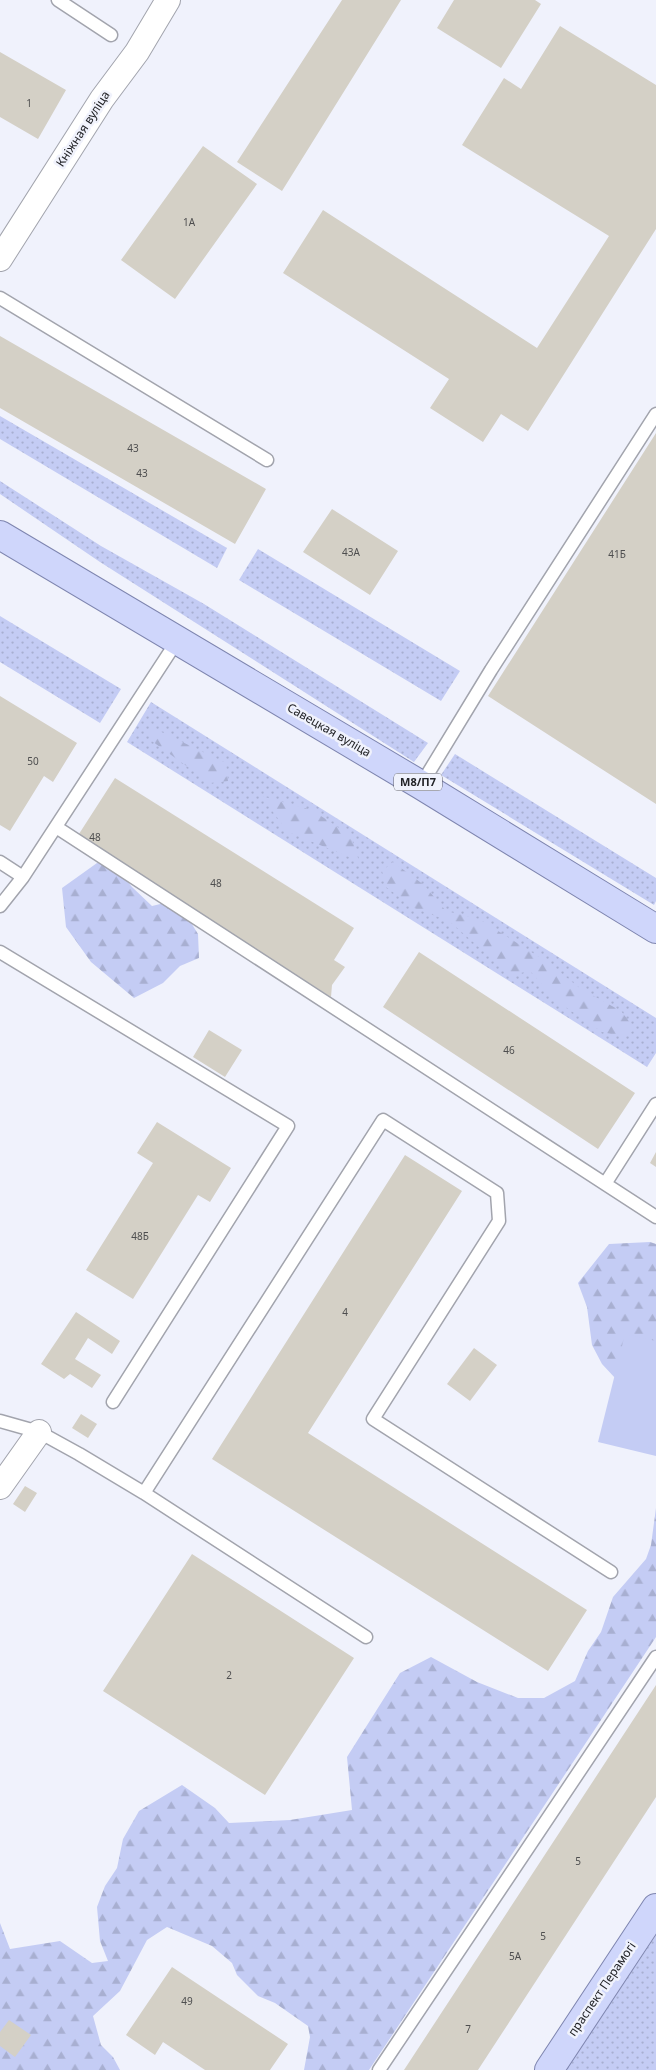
<svg xmlns="http://www.w3.org/2000/svg" width="656" height="2070" viewBox="0 0 656 2070" font-family="'Noto Sans',sans-serif">
	<style>
		.grass { fill: url(#grass-dots) }
		.forest { fill: url(#forest-firs) }
		.garden { fill: #c4ccf4 }
		.building { fill: #d4d0c6 }
		.lines { fill: none; stroke-linecap: round; stroke-linejoin: round }
		.service-casing { stroke: #a2a4ad; stroke-width: 15 }
		.minor-casing { stroke: #a2a4ad; stroke-width: 26 }
		.primary-casing { stroke: #7e85af; stroke-width: 30 }
		.service { stroke: #fff; stroke-width: 12 }
		.minor { stroke: #fff; stroke-width: 24 }
		.primary { stroke: #cfd6fb; stroke-width: 28 }
		.labels { text-anchor: middle; stroke-width: 5; stroke-linejoin: round; paint-order: stroke }
		.number-label { font-size: 10px; fill: #4e4e4f }
		.shield { fill: #f0f2fc; stroke: #606167; stroke-width: 1 }
		.shield-label { font-size: 11px; font-weight: bold; fill: #222327 }
		.street-label { font-size: 12px; fill: #222327; stroke: #f0f2fc }
	</style>
	<defs>
		<pattern id="grass-dots" width="8" height="8" patternUnits="userSpaceOnUse" patternTransform="scale(1.25)"><rect width="8" height="8" fill="#c4ccf4"/><path d="M2 2h.1M6 6h.1" fill="none" stroke="#a8afd1" stroke-width="1.8" stroke-linecap="round"/></pattern>
		<pattern id="forest-firs" width="22" height="20" patternUnits="userSpaceOnUse" patternTransform="scale(1.25)"><rect width="22" height="20" fill="#c4ccf4"/><path d="M5 1l3.5 6h-7zM16 11l3.5 6h-7z" fill="#a8afd1"/></pattern>
	</defs>
	<rect width="100%" height="100%" fill="#f0f2fc"/>
	<!-- grass -->
	<path class="grass" d="M0,416L227,548L217,568L0,439Z
		M0,481L101,546L204,604L428,743L414,762L100,562L0,494Z
		M258,549L460,671L441,701L239,580Z
		M0,616L121,689L100,723L0,662Z
		M151,702L656,1018V1053L647,1067L127,742Z
		M455,754L656,878V901L654,905L441,775Z
		M656,1935V2070H566Z"/>
	<!-- forest -->
	<path class="forest" d="M151,727L226,763L228,781L210,783L149,739Z
		M261,796L312,810L351,836L359,861L288,832Z
		M393,862L424,885L446,911L479,919L547,962L581,989L621,1011L635,1029L625,1037L602,1032L558,1002L530,971L511,975L449,921L414,908L386,887L382,871Z
		M97,863L115,866L132,887L152,906L177,900L198,934L199,958L180,966L163,983L134,998L91,962L66,927L62,888Z
		M650,1242L656,1244V1422L602,1364L592,1345L587,1307L578,1283L609,1244Z
		M656,1508V1637L369,2070H304L310,2037L308,2026L275,2003L258,1996L237,1975L232,1963L212,1946L167,1927L147,1940L120,1991L93,2016L101,2045L113,2057L120,2070H0V1923L10,1949L60,1941L92,1963L108,1961L100,1941L97,1907L105,1886L117,1868L123,1839L139,1811L182,1785L215,1808L229,1823L290,1820L352,1810L347,1757L400,1673L431,1657L477,1682L518,1698H544L575,1681L588,1651L601,1632L613,1597L646,1559L651,1545Z"/>
	<!-- garden -->
	<path class="garden" d="M625,1334L656,1341V1456L598,1442Z"/>
	<!-- building -->
	<path class="building" d="M342,0H401L282,191L237,162Z
		M454,0H535L541,4L501,68L437,28Z
		M560,26L656,85V229L528,431L501,414L483,442L430,408L449,379L283,273L323,210L537,348L609,236L462,145L504,78L521,89Z
		M0,52L66,90L38,139L0,117Z
		M203,146L257,184L175,299L121,260Z
		M0,336L266,489L235,544L0,408Z
		M656,433V804L488,696Z
		M332,509L398,551L370,595L303,552Z
		M0,696L77,743L53,782L44,776L10,831L0,825Z
		M115,778L354,928L334,960L345,967L332,985L331,997L77,837Z
		M419,952L635,1093L598,1149L383,1007Z
		M209,1030L242,1050L225,1077L193,1057Z
		M157,1122L231,1168L210,1202L198,1195L133,1299L86,1270L153,1163L137,1153Z
		M656,1152V1167L650,1163Z
		M405,1155L462,1191L308,1433L587,1610L548,1671L212,1459Z
		M76,1312L120,1341L112,1354L88,1338L75,1359L101,1375L92,1388L70,1374L64,1379L41,1364Z
		M474,1348L497,1365L470,1401L447,1384Z
		M81,1414L97,1424L88,1438L72,1428Z
		M25,1486L37,1493L25,1512L13,1504Z
		M192,1554L354,1658L265,1795L103,1691Z
		M656,1685V1797L478,2070H404Z
		M172,1967L288,2044L270,2070H205L163,2042L155,2055L126,2035Z
		M9,2020L31,2035L15,2057L0,2046V2032Z"/>
	<g class="lines">
		<defs>
			<path id="service" d="M58,0L111,35
				M0,298L267,460
				M421,785L491,670L656,414
				M56,827L656,1217
				M0,862L23,877
				M0,906L23,877L177,641
				M0,952L288,1126L113,1402
				M605,1184L656,1104
				M0,1421L39,1432L79,1454L144,1493L366,1637
				M144,1493L383,1120L497,1193L499,1221L373,1419L611,1572
				M379,2070L656,1657"/>
			<path id="minor" d="M0,259L102,99L137,52L168,0
				M0,1487L39,1432"/>
			<path id="primary" d="M0,535L421,785L656,929
				M549,2070L656,1908"/>
		</defs>
		<!-- service casing -->
		<use href="#service" class="service-casing"/>
		<!-- minor casing -->
		<use href="#minor" class="minor-casing"/>
		<!-- primary casing -->
		<use href="#primary" class="primary-casing"/>
		<!-- service -->
		<use href="#service" class="service"/>
		<!-- minor -->
		<use href="#minor" class="minor"/>
		<!-- primary -->
		<use href="#primary" class="primary"/>
	</g>
	<g class="labels">
		<!-- number labels -->
		<g class="number-label">
			<text x="29" y="107">1</text>
			<text x="189" y="226">1А</text>
			<text x="133" y="452">43</text>
			<text x="142" y="477">43</text>
			<text x="351" y="556">43А</text>
			<text x="617" y="558">41Б</text>
			<text x="33" y="765">50</text>
			<text x="95" y="841">48</text>
			<text x="216" y="887">48</text>
			<text x="509" y="1054">46</text>
			<text x="140" y="1240">48Б</text>
			<text x="345" y="1316">4</text>
			<text x="229" y="1679">2</text>
			<text x="578" y="1865">5</text>
			<text x="543" y="1940">5</text>
			<text x="515" y="1960">5А</text>
			<text x="187" y="2005">49</text>
			<text x="468" y="2033">7</text>
		</g>
		<!-- shield labels -->
		<rect class="shield" x="394" y="773.5" width="48" height="17" rx="4"/>
		<g class="shield-label">
			<text x="418" y="786">М8/П7</text>
		</g>
		<!-- street labels -->
		<g class="street-label">
			<text transform="translate(83 129) rotate(-57)" y="4">Кніжная вуліца</text>
			<text transform="translate(329 730) rotate(30)" y="4">Савецкая вуліца</text>
			<text transform="translate(602 1989) rotate(-56)" y="4">праспект Перамогі</text>
		</g>
	</g>
</svg>
